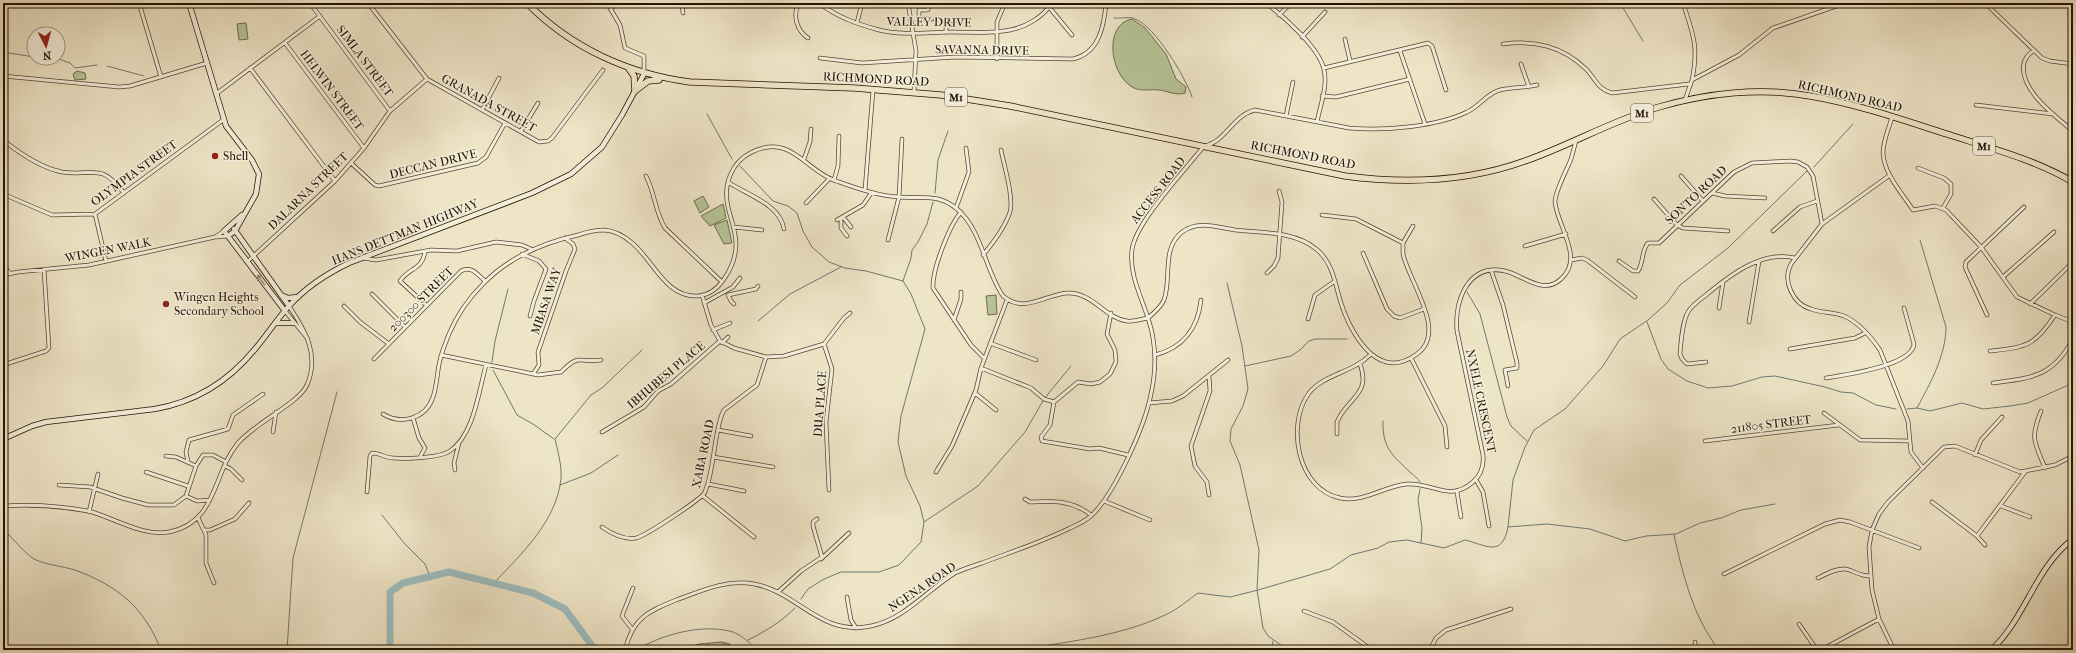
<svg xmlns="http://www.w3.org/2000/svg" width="2076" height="653" viewBox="0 0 2076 653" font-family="'IM FELL French Canon',serif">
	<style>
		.grass { fill: #b6c597; stroke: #6c6c4c }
		.cemetery { fill: url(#cemetery-stones); stroke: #6c6c4c }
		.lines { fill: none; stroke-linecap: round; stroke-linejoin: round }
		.stream { stroke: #6d7973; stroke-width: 1 }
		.river { stroke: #9ebdbf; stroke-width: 7 }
		.street-casing { stroke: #564732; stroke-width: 4.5 }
		.secondary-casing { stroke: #231201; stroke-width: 6 }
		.highway-casing { stroke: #231201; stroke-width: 7 }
		.street { stroke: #f4eedb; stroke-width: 3 }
		.secondary { stroke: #f4eedb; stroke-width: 4.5 }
		.highway { stroke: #eee5c7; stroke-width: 5.5 }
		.oneway { stroke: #968b79 }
		.poi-dot { fill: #8f2418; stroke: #f4eedb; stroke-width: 1.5 }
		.labels { text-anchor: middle; stroke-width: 3; stroke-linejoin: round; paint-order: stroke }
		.shield { fill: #f4eedb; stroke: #625442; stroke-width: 1 }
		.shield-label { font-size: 11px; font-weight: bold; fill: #231201 }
		.street-label { font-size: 12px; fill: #231201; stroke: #f4eedb }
		.poi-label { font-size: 12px; fill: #231201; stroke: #f4eedb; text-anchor: start }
	</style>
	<defs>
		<pattern id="cemetery-stones" width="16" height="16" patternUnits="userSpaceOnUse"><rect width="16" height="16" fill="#b6c597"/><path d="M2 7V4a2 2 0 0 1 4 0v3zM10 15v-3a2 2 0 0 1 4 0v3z" fill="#9ca880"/></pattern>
	</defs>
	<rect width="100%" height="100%" fill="#eee5c7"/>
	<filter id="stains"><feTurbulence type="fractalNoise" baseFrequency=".005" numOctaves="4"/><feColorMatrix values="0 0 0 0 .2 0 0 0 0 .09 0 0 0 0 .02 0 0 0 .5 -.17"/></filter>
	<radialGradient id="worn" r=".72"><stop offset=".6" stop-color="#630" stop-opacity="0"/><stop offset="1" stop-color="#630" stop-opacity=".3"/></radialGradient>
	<!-- grass -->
	<path class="grass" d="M1132,19L1145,28L1166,54L1176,79L1186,87L1185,93C1176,96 1168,91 1159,90C1149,89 1141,92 1132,87C1109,73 1104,24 1132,19Z
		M246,23L248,39L239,40L237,24Z
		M77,71L85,73L86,79L75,80L73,74Z
		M703,196L709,207L700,213L694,201Z
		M723,204L726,218L710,226L701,216Z
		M727,220L732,243L724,244L714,225Z
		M996,295L997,314L988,315L986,296Z"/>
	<!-- cemetery -->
	<path class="cemetery" d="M722,642L730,644L733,650H679L699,644Z"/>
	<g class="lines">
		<!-- stream -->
		<path class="stream" d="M1097,3L1100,4
			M1620,3L1643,41
			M712,6L713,3
			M1415,7L1418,3
			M1114,18C1121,19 1130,16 1135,19C1155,26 1186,78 1192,97
			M3,52L34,57
			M56,58L70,63L75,68L97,65
			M107,66L144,76
			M707,114L732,159
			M740,166L773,201L788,206L797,213L803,231L812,247L829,262L845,268L866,271L903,281L911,294L925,329L901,416L898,442L906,476L920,506L924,522L921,542L899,565L879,572H841L824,579L808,589L801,599
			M1814,167L1853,124
			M935,193L938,160L948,131
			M903,281L911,258L912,250L918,242L927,224L933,202
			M1227,283L1242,346L1248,389L1243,406L1231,429L1230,441L1240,465L1259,550L1257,590L1263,628L1268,636L1288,650
			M1467,292L1480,314L1507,417L1511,426L1527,441
			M758,321L790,294L841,267
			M1647,322L1661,359L1668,369L1687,381L1708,388L1732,386L1762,377L1775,376L1825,387L1841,392L1853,393L1876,405L1896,409
			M492,362L495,341L508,289
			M1245,366L1291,356L1300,350L1309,341L1315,339H1347
			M493,370L517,415L533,424L554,439
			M1917,408C1930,384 1946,355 1946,327L1920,240
			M1907,409L1917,408L1930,411L1962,403L1983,409L2010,406L2028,403L2073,383
			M1383,421C1382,448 1393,456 1411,473C1414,476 1418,478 1420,482
			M560,485L591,473L618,455
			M1420,489L1418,500L1422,528L1421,543
			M382,515L404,543L425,564L430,576
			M924,522L978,486L1025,432L1044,399L1071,366
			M1508,527L1513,480L1525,447L1534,430L1565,409L1603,366L1620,339L1648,320L1667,303L1680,285L1728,248L1807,171
			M3,529C12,537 24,553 34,559C46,565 62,566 75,570C118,586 144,607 161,650
			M1674,535C1683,575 1693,617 1719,650
			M494,583C522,553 556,522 561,479C562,466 558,452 555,439L591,395L602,388L642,350
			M748,640C766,631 781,622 795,608
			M287,650L293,558L337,392
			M636,650C661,635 700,624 729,631C740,633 750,643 757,650
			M1014,650C1062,643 1122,636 1165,615C1177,610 1188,600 1198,593L1230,597L1258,590L1330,569L1351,555L1378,548L1389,542L1407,540L1444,548L1465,540C1486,545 1502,558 1508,527L1547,524L1590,529L1625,541L1646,536L1676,534L1700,523L1721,518L1741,510L1775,504
			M1271,650L1273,641"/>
		<!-- river -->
		<path class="river" d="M390,650V592L403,583L449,572L533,593L565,609L593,647L602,650"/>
		<defs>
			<path id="street" d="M139,3L161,77
				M310,3L390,111
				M368,3L427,79L539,142L548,141L552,138L603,70
				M607,3L620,25L625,48L644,56V73
				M682,3L683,13
				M799,3C792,15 797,31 808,38
				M819,3C837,17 857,24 879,30C903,36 928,32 952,32C971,32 991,34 1010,30C1026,27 1043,17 1052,3
				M908,3L916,51L914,91
				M928,3V10H919V18L932,19
				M1266,3C1283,16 1320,48 1324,70C1328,86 1320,106 1317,122
				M1683,3C1693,34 1699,46 1692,80
				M1985,3L2042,58L2050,61L2073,64
				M1049,7L1072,35
				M611,9L616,3
				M1279,15L1291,3
				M857,23L862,3
				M946,32V21L960,20
				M1302,37L1325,12
				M1345,39L1350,61
				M285,43L364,148
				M1503,44C1535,40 1562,46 1586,69C1596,79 1597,89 1612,93L1689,84
				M1400,51L1425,124
				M2033,51C2029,54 2025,58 2024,63C2018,89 2056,117 2073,131
				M820,58L862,63L955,57L1073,59C1099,53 1104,27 1106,3
				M997,59V22L1005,3
				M1521,64L1529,87
				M250,68L335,181
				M1324,68L1428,43L1432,46L1446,90
				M3,76L119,87L130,86L207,63
				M216,94L320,16
				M1322,96L1336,97L1410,79
				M1685,100L1692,80L1739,55L1773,28L1845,3
				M1976,105L2053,114
				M482,110L499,78
				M1286,116L1293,82
				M1892,117C1889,128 1883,141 1883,153C1884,174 1902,193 1913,210L1935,206L1946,210L1981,247L2017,297L2055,315L2073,322
				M521,131L538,103
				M3,140C18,152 42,168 62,172C95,177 99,161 124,193
				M804,159L810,142L811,129
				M351,163L375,185L379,186L478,163L486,157L505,123
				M1918,168L1944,178L1951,184V194L1943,208
				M1890,175L1822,224L1791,264C1782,281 1793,304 1811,309C1821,313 1834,312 1844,316C1858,322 1871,337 1880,350L1908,421L1911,452L1923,468
				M646,176C655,193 655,212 665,228L722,282
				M1681,176L1703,201
				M834,180L838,166L839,136
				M728,182C747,195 780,204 784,229
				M865,190L873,90
				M1712,193L1725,196L1765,198
				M3,194L52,215L95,214L223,120
				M1654,199L1677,225L1683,228L1728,231
				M806,203L829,179
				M956,208L969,172L966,148
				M961,212C949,226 932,270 933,288L971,345L984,358
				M95,214L106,261
				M1322,215L1356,219L1403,243
				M843,217L851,227
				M841,218V228L847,236
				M837,220L863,205L872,192
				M734,227L762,230
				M1773,231L1800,207L1817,201
				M217,237L228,236
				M888,240L899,197L902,139
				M1525,246L1566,234
				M425,251C423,270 408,268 400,281L426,305
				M1363,253L1387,309L1394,316L1400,318L1424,309
				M522,254L539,261L546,269L534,301L530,316
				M983,255C993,243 1005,227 1010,212C1014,198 1004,165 1001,150
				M363,258L376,260L431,250L457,251L496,242L522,245L531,249
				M1571,260L1582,258L1587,260L1635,297
				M248,261L335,181L364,148L390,111L427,79
				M1619,261L1633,271H1638C1644,262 1641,251 1648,243H1659L1734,172L1752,163L1790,161L1798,162L1807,167L1813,176L1822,224
				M3,266L10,273
				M1491,270L1503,305L1517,363V368L1505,370L1508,386
				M1267,273L1274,266L1278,258L1282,202L1279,191
				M3,275L18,272L89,265L215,237L224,231
				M2003,277L2054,232
				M372,294L405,327
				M702,295L711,325L720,341L734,348L766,357L784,356L824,344L844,318L850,313
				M728,295L756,289L758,286
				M728,295L731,301L734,304
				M704,303L733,287L740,278
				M2030,304L2073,262
				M344,306L360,322L389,344
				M1719,308L1723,282
				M285,311L308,339
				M1987,315L1965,267L1966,262L2024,207
				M1308,319L1315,295L1335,281
				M954,320L961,299V292
				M1749,322L1759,261
				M713,330L730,323
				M722,343L728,337
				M990,343L1036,360
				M824,344L832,369L826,422L829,490
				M1790,349L1855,338L1865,333
				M1990,351C2026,347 2034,347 2055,315
				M441,355L538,375L561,372C580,353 577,363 601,360
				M1155,355C1183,348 1198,328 1201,300
				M1370,355C1352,373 1324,374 1309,393C1286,424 1297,489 1340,498C1364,503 1384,486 1407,484C1433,482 1449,503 1473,482C1481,475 1484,465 1483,455L1457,331C1454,301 1468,263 1505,271C1523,275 1543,296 1561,279C1585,258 1557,226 1555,202C1555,191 1567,170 1571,159C1573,153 1574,147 1576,141
				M1411,358L1445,426L1447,447
				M374,359L461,271C471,265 478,275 485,281
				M1706,362L1687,364L1682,359L1680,354C1681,341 1682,323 1688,312C1692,305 1700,300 1706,295C1730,275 1762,250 1795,258
				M3,365L46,351L49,348L44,269
				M981,368L1031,388L1044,399L1054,402L1078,382L1091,384L1100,382L1110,374L1116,362L1115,350L1107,334L1111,313
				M533,374L539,365L538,352L566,271L575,249L573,244L565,238
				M1826,378C1845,375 1912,366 1914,344L1904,308
				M1993,383C2031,378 2053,377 2073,339
				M975,393L996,410
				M1054,402L1050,425L1041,437L1042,441L1090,449L1099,448L1128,455
				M1149,403L1172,401L1183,396L1228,360
				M2041,411C2030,439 2034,441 2045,468
				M1824,413L1860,440L1909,441
				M383,414C401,425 426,419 433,397C437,386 437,372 440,360C442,351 446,342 449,334C457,315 469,298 483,284C509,257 542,243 578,235C587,232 596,230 605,230C614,231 624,236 631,242C653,259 665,298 698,296C709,295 718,288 724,279C731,269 736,256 736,244C736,231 731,220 728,207C723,185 731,162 752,152C792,133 805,171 836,181C856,188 878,196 899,197C922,199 938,193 957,209C982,230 985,270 1003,296C1024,314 1044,295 1067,293C1093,292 1104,318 1127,321C1134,322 1141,319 1148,318C1154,313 1161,307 1164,300C1172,278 1161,249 1182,232C1198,220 1217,227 1235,230C1261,233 1295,231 1316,249C1333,262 1335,284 1341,303C1348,325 1366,362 1393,363C1402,363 1410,359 1417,354C1448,332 1409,282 1403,254V243L1413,226
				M413,418L419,438L425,448L420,457
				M718,430L751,436
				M273,432L276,412
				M602,432L644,407L658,391L671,384L720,341
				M1337,434V422L1340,416C1353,395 1370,392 1360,364
				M1705,441L1839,425
				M1975,455L1981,440L2002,417
				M166,456L176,457L196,466
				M713,457L773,467
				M188,462L186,452L189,440L228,429L233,415L263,394
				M225,466L231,469L242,480
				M455,470L454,463L459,443
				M146,472L188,486
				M936,472L952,446L976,390L981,368L1007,300
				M1476,480L1483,492L1489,526
				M708,484L744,491
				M59,485L90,487L122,498L148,505H174L186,496L196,466L203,455H213L226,462
				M367,492L370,456L372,453C380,453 385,458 393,458C406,459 440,458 450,451C474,435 479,390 486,365
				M1457,492L1461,517
				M1209,495L1207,482L1195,466L1191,446L1210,391L1209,376
				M186,496L197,501L210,500
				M703,496L754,537
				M1025,499L1030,502C1053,501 1072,500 1091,515
				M1104,501L1150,520
				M1932,502L1977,536L1985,545
				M3,506C31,504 60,506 88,511C113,517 142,537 169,532C218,522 212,474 238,443C255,423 299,403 307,385C320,355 305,330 289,306
				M2001,506L2030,517
				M89,512L98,474
				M198,518L206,535V563L214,583
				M602,527C612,534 624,540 636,538C645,536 702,499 705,492C715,467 713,439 722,414L724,410L757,385L766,357
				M205,530H210L235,519L249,503
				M1977,536L2025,472
				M821,559L849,533
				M1724,574L1825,524L1840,520L1850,522L1919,548
				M1818,578C1826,574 1836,568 1846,569C1854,571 1860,576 1870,576
				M778,592L801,571L822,557L813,526V522L817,519
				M847,597L851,620L856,628
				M1304,611L1333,622L1372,650
				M1799,624L1817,650
				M632,629L622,616L633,588
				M1997,644L2002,650
				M625,650C633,618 647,612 676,600C701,591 726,579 754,584C798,592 820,637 871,626C905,619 927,590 955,573C963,569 973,566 982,563C1011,552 1042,542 1070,528C1077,525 1085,521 1091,516C1114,495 1145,426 1151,394C1155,376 1156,356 1153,338C1149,309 1128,280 1132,250C1135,223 1185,170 1204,146C1226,142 1233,115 1255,110L1349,128C1384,131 1436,127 1467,112C1479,107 1487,93 1500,90C1512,87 1525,88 1537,85
				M1430,650L1436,638L1446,630L1511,609
				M1695,650V642
				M1821,650L1879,619
				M1894,650L1879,619L1872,590L1869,547L1872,530L1879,514L1888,502L1944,447L1955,446L2020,472L2055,465L2073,456"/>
			<path id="secondary" d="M189,3L226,126L252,160L259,174L256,194L235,231L228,236
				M242,215L224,231L285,311
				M234,229L289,306
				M281,295L288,298L298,297
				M276,323H294
				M3,439L32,426L46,422L155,409C196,402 229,381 255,349C267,335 277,319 289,306C306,287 326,274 349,263L532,193L571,174L602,147L622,115L644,74
				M1991,650C2025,620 2035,567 2073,539"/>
			<path id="highway" d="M527,3C571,48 629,74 690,82L854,88L941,95L1010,106L1345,176C1406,184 1467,182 1525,161C1571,145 1613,120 1659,107C1707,93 1761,87 1810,96C1858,104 1906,121 1953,136C1994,149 2035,160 2073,182
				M629,69L634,76L635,91
				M635,91L648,81L659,80"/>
		</defs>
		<!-- street casing -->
		<use href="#street" class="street-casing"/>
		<!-- secondary casing -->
		<use href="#secondary" class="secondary-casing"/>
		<!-- highway casing -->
		<use href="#highway" class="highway-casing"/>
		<!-- street -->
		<use href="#street" class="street"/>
		<!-- secondary -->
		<use href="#secondary" class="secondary"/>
		<!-- highway -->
		<use href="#highway" class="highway"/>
	</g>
	<!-- one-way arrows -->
	<defs><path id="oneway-shaft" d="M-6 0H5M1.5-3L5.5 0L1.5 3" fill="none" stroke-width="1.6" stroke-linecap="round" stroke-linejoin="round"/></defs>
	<use class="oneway" href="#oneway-shaft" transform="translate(261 280) rotate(-127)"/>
	<!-- markers -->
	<g class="poi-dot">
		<circle cx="215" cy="156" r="4"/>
		<circle cx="166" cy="304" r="4"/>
	</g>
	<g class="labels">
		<!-- shield labels -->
		<g class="shield">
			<rect x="945" y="88" width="22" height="18" rx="3"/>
			<rect x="1631" y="104" width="22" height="18" rx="3"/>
			<rect x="1973" y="137" width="22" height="18" rx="3"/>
		</g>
		<g class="shield-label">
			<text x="956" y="101">M1</text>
			<text x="1642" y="117">M1</text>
			<text x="1984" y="150">M1</text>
		</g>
		<!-- street labels -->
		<g class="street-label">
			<text transform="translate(929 22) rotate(1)" y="4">VALLEY DRIVE</text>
			<text transform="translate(982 50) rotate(1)" y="4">SAVANNA DRIVE</text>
			<text transform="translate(365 61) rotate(53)" y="4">SIMLA STREET</text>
			<text transform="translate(876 79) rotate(3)" y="4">RICHMOND ROAD</text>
			<text transform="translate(332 90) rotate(53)" y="4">HELWIN STREET</text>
			<text transform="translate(1850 96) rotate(13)" y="4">RICHMOND ROAD</text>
			<text transform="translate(489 103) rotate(29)" y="4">GRANADA STREET</text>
			<text transform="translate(1303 155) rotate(11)" y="4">RICHMOND ROAD</text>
			<text transform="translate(433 164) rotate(-14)" y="4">DECCAN DRIVE</text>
			<text transform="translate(134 173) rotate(-36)" y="4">OLYMPIA STREET</text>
			<text transform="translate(1158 190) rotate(-52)" y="4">ACCESS ROAD</text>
			<text transform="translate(308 191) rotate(-44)" y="4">DALARNA STREET</text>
			<text transform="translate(1696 195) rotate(-43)" y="4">SONTO ROAD</text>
			<text transform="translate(405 232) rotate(-22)" y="4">HANS DETTMAN HIGHWAY</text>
			<text transform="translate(108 250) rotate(-11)" y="4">WINGEN WALK</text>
			<text transform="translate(421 299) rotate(-45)" y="4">200300 STREET</text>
			<text transform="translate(546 301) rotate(-71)" y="4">MBASA WAY</text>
			<text transform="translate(666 375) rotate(-40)" y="4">IBHUBESI PLACE</text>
			<text transform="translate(1481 401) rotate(78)" y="4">NXELE CRESCENT</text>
			<text transform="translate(820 404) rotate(-86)" y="4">DUA PLACE</text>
			<text transform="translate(1771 424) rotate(-7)" y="4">211805 STREET</text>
			<text transform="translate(703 454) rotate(-78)" y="4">XABA ROAD</text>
			<text transform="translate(922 587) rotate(-34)" y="4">NGENA ROAD</text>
		</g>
		<!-- poi labels -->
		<g class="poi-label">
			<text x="223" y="160">Shell</text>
			<text x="174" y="301">Wingen Heights<tspan x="174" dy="14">Secondary School</tspan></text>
		</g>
	</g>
	<!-- margin -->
	<rect width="2076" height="653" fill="none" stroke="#eee5c7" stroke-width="16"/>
	<rect x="4" y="4" width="2068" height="645" fill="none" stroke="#231201" stroke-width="2"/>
	<rect x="8" y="8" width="2060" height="637" fill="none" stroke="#231201"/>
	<!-- north arrow -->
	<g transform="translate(46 46) rotate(174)"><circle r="19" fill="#f4eedb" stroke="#a09684"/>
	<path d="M0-3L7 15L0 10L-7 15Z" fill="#8f2418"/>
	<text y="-6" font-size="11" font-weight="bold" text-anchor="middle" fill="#231201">N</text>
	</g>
	<rect width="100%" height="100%" filter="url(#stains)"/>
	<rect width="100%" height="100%" fill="url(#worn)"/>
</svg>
